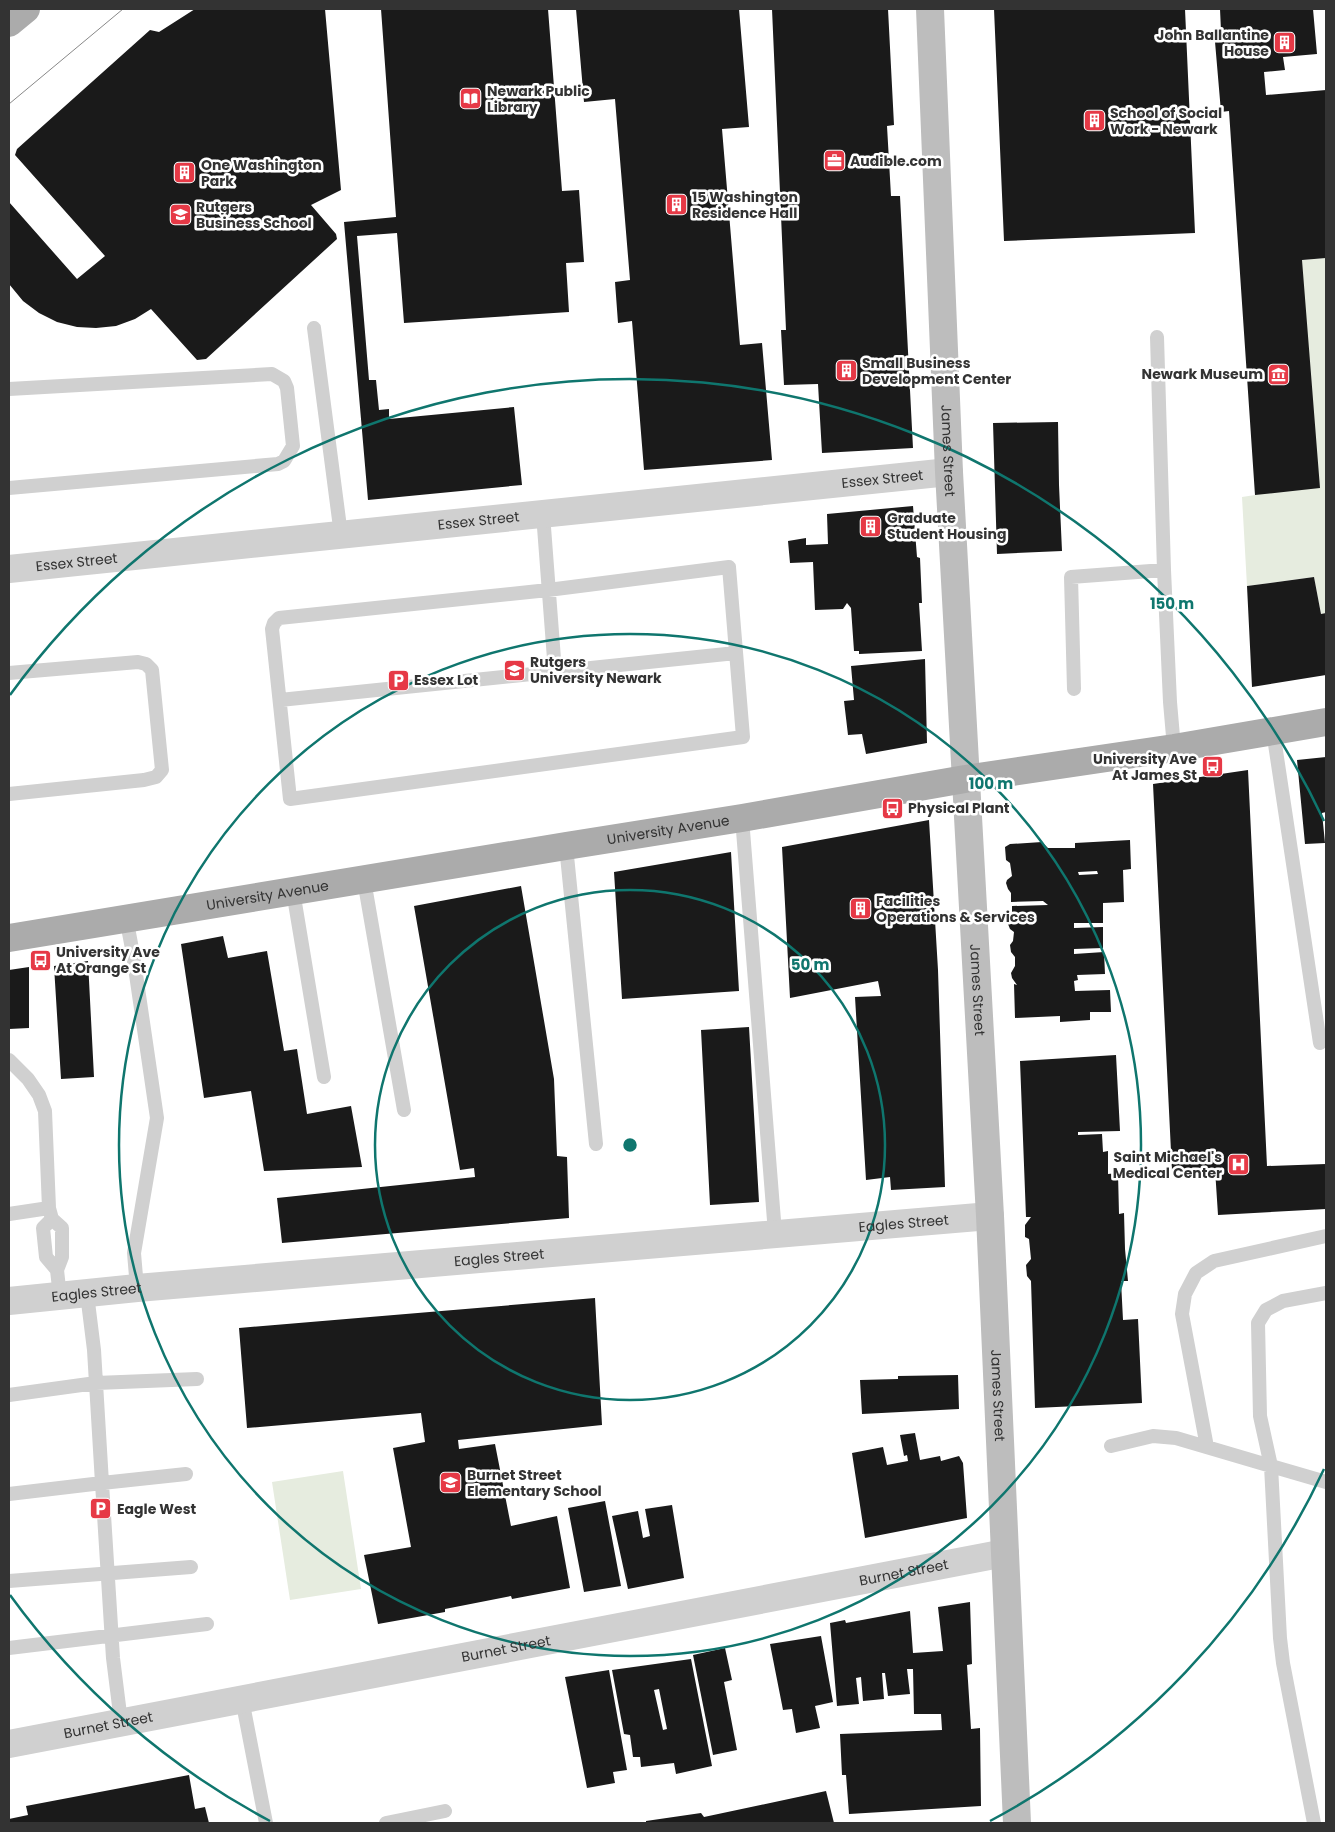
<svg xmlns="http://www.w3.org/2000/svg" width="1335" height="1832" viewBox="0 0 1335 1832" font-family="Poppins,sans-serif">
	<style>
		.green { fill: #e6ecdf }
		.building { fill: #1a1a1a; fill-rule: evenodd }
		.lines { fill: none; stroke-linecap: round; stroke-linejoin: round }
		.lane { stroke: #d0d0d0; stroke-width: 14 }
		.street { stroke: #d0d0d0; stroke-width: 28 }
		.secondary { stroke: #bdbdbd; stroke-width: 28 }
		.primary { stroke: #ababab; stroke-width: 28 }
		.tram { stroke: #888; stroke-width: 1 }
		.ring { fill: none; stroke: #0f766e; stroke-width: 2.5 }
		.labels { text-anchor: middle; stroke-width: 5; stroke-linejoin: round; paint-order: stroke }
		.poi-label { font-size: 14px; font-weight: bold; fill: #333; stroke: #fff; text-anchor: start }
		.street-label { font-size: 14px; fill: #333; stroke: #fff }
		.centre { fill: #0f766e; stroke: #fff; stroke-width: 2.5 }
		.ring-label { font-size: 15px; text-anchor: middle; font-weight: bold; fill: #0f766e; stroke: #fff; stroke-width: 5; stroke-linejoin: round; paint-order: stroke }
	</style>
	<rect width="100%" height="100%" fill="#fff"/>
	<!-- green -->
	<path class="green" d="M1326,258V613L1321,614L1314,577L1247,586L1242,497L1255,495L1302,260Z
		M343,1471L361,1589L290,1600L272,1482Z"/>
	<!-- building -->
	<path class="building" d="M195,9H325L341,190L311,205L336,234L337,239L206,359L197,360L151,309L135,319L116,326L96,328L77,327L57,322L39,313L23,301L9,284V202L77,279L105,256L15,155L17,149L150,30L159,32Z
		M381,9H548L562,191L579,190L584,262L566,263L569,312L404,323L397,233L357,236L369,380H376L379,410L389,409V419L514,407L522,485L368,500L344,222L396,217Z
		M576,9H739L749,127L722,129L740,345L762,343L772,460L644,470L632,321L618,323L615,282L630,280L615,99L584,102Z
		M772,9H888L894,125L887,126L891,196H900L913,448L822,453L818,384L784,385L781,330H786Z
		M994,9H1185L1195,233L1004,241Z
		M1220,9H1313L1317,54L1283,57L1285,70L1264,72L1266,95L1326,90V258L1302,260L1320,488L1255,495L1229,111L1221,112L1214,30L1221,31Z
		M1058,422L1059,485L1062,551L997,554L993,423Z
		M913,506L917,557L920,558L922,603H919L922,651L859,654V651H854L851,608L847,603L843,609L815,610L813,562L790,563L788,541L806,538V545L828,544L827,514Z
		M1314,577L1321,614L1326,613V675L1252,687L1247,586Z
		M925,659L927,743L866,754L862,734L848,735L844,701L854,700L851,666Z
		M1326,757V812L1322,813L1325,843L1305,844L1297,760Z
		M1248,770L1267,1166L1326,1164V1209L1218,1215L1215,1169L1172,1172L1153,784Z
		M929,820L938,970L945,1187L891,1190L890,1177L866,1180L855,997L881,996L878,981L790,998L782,847Z
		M1130,840L1131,869L1123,870L1124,902L1103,903V923H1074V928L1103,927V948L1074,949V954L1104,952L1105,974L1077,975L1078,980L1074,981L1075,991L1110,990L1111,1012H1090V1020L1060,1022V1016L1015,1018L1014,984L1017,985L1012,978L1011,973L1015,966V957L1011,952L1010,945L1013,941L1014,932L1010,929L1008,924L1009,918L1012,915V906L1048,905L1043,901L1011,902V893L1008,889L1006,883L1007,880L1012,876L1010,863L1006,860L1005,847L1010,844L1042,842L1048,848H1075V843ZM1097,871L1098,874L1079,875L1078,872Z
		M731,852L739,991L622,999L614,872Z
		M521,886L554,1079L557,1156L567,1157L569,1218L282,1243L277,1198L475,1177L474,1168L460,1170L414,906Z
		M223,936L228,958L267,951L284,1051L297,1049L307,1114L351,1106L362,1167L264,1171L251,1091L204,1098L181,944Z
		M88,961L94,1077L61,1079L54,966Z
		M29,967V1028L9,1029V970Z
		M749,1027L759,1202L710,1205L701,1030Z
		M1116,1055L1120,1131L1078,1132V1135L1102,1134L1103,1152L1108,1151V1174L1118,1173L1119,1214L1124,1213L1125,1249L1128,1281H1121L1123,1320L1138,1319L1142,1403L1035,1408L1031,1281L1027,1276L1026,1265L1031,1259L1029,1239L1025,1237V1225L1031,1217H1026L1020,1061Z
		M595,1298L602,1425L458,1440L459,1449L495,1444L511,1526L557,1516L570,1588L512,1599L511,1596L445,1609V1612L378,1624L364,1555L411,1547L393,1448L425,1442L421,1413L247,1428L239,1328Z
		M958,1375L959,1409L862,1414L860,1380L898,1379V1376Z
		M915,1433L920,1460L940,1456L941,1461L959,1456L963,1463L967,1518L865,1538L852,1453L883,1447L887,1465L908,1461L907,1455L904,1456L900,1435Z
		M605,1501L621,1586L584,1592L568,1508Z
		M672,1505L684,1578L628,1589L612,1516L638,1511L643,1538L650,1536L645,1509Z
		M970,1602L972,1664L967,1665L971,1729L980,1728L981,1806L849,1814L846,1775H842L840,1734L942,1730L941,1714H914L913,1669H907L910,1694L888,1696L885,1673H882L884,1699L863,1701L861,1677L856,1678L859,1704L837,1706L830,1623L845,1620L846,1623L910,1611L913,1653L943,1651L938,1607Z
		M821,1636L833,1702L815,1706L820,1728L796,1733L792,1709L783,1710L770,1644Z
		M725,1648L732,1680L724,1682L737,1750L713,1755L693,1655Z
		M691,1659L712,1766L676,1774L674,1763L641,1767L640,1757H633L630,1735L624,1734L612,1670ZM659,1689L667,1729L663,1730L654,1690Z
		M609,1670L627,1770L613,1772L615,1783L587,1788L565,1677Z
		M189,1775L195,1809L205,1807L209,1823H9V1819L28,1815L26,1806Z
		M826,1791L834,1823H646V1821L701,1813L704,1817Z"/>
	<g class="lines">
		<!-- lane -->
		<path class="lane" d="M314,328L341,535
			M1157,337L1164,570
			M9,389L272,374L284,381L287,388L293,446L284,461L278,464L9,488
			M543,514L555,672
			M729,567L743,737L290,799L272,629L274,623L279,618L548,590Z
			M9,673L138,662L146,664L152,670L162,770L156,777L144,780L9,794
			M1074,689L1071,577L1164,570L1170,702L1174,748
			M280,700L736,653
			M1273,731L1320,1043
			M742,818L775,1233
			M566,846L596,1144
			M364,880L404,1110
			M293,891L324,1077
			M126,917L133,954L157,1118L134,1253L137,1288
			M9,1060L28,1079L39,1095L45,1111L49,1208L52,1219
			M9,1214L49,1208
			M57,1270L46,1257L43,1228L52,1219L62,1228V1257L57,1270L60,1297
			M1326,1293L1283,1301L1266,1310L1258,1323L1260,1416L1271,1466L1326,1482
			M9,1395L96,1383L197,1379
			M1111,1446L1153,1436L1176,1438L1271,1466L1280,1638L1283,1663L1314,1823
			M1207,1447L1182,1314L1185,1294L1196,1273L1214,1261L1326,1236
			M9,1494L102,1483L94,1350L87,1294
			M9,1581L191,1567
			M9,1648L207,1624
			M242,1699L266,1823
			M121,1722L113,1658L102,1483L186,1474
			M386,1823L445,1811"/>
		<!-- street -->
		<g class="street">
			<path id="s1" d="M9,569L949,472"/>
			<path id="s2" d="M9,1301L137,1288L990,1216"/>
			<path id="s3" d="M9,1744L1005,1553"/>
		</g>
		<!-- secondary -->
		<path class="secondary" id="s4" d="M930,9L949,472L990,1216L1017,1823"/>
		<!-- primary -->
		<g class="primary">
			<path d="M9,23L26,9"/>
			<path id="s5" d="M9,938L566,846L742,818L965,779L1174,748L1326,722"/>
		</g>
		<!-- tram -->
		<path class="tram" d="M9,104L123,9"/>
	</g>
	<!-- distance rings -->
	<g class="ring">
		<circle cx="630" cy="1145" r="255"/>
		<circle cx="630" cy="1145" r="511"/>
		<path d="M1324 1469A766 766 0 0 1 990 1821M270 1821A766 766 0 0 1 10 1595M10 695A766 766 0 0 1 1324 821"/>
	</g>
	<!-- icons -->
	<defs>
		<symbol id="building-square" viewBox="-11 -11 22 22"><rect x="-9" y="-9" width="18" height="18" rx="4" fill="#e63946" stroke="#fff"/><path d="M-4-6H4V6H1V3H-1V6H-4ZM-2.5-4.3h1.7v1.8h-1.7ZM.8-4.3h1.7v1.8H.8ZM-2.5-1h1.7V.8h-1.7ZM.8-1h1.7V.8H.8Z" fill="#fff"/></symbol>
		<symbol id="library-square" viewBox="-11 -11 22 22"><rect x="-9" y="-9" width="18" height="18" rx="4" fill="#e63946" stroke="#fff"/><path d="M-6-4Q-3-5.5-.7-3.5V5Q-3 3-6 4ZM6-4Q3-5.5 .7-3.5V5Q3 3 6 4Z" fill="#fff"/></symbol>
		<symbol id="office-square" viewBox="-11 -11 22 22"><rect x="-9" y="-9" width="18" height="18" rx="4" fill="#e63946" stroke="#fff"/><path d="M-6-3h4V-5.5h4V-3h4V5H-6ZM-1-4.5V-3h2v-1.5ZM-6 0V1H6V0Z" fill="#fff"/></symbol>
		<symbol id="university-square" viewBox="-11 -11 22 22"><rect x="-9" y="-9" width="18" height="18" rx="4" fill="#e63946" stroke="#fff"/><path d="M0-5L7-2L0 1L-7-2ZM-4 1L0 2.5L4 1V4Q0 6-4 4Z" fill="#fff"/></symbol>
		<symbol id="museum-square" viewBox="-11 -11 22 22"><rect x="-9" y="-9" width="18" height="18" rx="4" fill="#e63946" stroke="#fff"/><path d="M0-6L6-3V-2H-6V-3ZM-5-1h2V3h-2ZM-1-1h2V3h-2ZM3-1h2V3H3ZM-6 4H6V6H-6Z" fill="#fff"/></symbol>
		<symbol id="parking-square" viewBox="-11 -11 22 22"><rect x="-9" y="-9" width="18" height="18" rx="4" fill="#e63946" stroke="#fff"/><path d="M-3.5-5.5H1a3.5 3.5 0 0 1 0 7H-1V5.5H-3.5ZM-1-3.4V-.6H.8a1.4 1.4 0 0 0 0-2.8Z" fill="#fff"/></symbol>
		<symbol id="bus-square" viewBox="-11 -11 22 22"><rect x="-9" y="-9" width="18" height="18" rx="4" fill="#e63946" stroke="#fff"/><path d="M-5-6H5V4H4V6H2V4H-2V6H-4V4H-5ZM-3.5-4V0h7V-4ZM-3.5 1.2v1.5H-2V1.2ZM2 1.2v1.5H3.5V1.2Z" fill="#fff"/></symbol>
		<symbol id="hospital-square" viewBox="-11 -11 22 22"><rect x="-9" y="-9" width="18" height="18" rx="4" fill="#e63946" stroke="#fff"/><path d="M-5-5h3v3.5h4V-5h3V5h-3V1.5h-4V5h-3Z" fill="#fff"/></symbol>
		<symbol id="school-square" viewBox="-11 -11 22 22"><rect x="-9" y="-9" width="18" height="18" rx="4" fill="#e63946" stroke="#fff"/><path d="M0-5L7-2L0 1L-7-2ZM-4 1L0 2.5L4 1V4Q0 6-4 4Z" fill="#fff"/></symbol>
	</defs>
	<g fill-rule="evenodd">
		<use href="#building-square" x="1272" y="30" width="25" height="25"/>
		<use href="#library-square" x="458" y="86" width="25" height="25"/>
		<use href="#building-square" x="1082" y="108" width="25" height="25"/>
		<use href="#office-square" x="822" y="148" width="25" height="25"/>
		<use href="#building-square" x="172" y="160" width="25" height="25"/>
		<use href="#building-square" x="664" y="192" width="25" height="25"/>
		<use href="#university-square" x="168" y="202" width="25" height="25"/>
		<use href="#building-square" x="834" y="358" width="25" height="25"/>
		<use href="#museum-square" x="1266" y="362" width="25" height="25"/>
		<use href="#building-square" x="858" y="514" width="25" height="25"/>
		<use href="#university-square" x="502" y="658" width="25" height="25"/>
		<use href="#parking-square" x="386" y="668" width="25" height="25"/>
		<use href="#bus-square" x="1200" y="754" width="25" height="25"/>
		<use href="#bus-square" x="880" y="796" width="25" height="25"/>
		<use href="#building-square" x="848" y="896" width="25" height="25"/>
		<use href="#bus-square" x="28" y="948" width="25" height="25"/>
		<use href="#hospital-square" x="1226" y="1152" width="25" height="25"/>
		<use href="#school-square" x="438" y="1470" width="25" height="25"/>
		<use href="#parking-square" x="88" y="1496" width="25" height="25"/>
	</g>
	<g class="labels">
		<!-- poi labels -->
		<g class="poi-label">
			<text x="1269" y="40" text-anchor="end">John Ballantine<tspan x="1269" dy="16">House</tspan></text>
			<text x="487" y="96">Newark Public<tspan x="487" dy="16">Library</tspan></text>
			<text x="1110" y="118">School of Social<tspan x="1110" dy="16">Work - Newark</tspan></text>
			<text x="850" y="166">Audible.com</text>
			<text x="201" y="170">One Washington<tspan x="201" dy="16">Park</tspan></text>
			<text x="692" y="202">15 Washington<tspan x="692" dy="16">Residence Hall</tspan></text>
			<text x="196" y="212">Rutgers<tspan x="196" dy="16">Business School</tspan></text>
			<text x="862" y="368">Small Business<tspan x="862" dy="16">Development Center</tspan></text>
			<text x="1263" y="379" text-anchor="end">Newark Museum</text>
			<text x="887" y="523">Graduate<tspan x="887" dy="16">Student Housing</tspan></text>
			<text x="530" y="667">Rutgers<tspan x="530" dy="16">University Newark</tspan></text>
			<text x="414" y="685">Essex Lot</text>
			<text x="1197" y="764" text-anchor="end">University Ave<tspan x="1197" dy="16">At James St</tspan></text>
			<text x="908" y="813">Physical Plant</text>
			<text x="876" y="906">Facilities<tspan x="876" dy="16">Operations &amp; Services</tspan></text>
			<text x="56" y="957">University Ave<tspan x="56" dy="16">At Orange St</tspan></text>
			<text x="1222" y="1162" text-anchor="end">Saint Michael's<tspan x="1222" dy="16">Medical Center</tspan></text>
			<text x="467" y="1480">Burnet Street<tspan x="467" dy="16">Elementary School</tspan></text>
			<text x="117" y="1514">Eagle West</text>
		</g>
		<!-- street labels -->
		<g class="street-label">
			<text dy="5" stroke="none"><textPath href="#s4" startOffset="442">James Street</textPath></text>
			<text dy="5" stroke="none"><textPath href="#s1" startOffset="878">Essex Street</textPath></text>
			<text dy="5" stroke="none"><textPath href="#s1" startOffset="472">Essex Street</textPath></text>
			<text dy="5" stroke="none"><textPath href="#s1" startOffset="68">Essex Street</textPath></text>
			<text dy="5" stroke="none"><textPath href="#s5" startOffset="668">University Avenue</textPath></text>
			<text dy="5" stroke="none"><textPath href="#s5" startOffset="262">University Avenue</textPath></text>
			<text dy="5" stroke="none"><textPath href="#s4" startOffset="982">James Street</textPath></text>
			<text dy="5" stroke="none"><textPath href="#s2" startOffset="898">Eagles Street</textPath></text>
			<text dy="5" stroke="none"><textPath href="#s2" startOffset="492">Eagles Street</textPath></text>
			<text dy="5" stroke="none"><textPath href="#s2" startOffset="88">Eagles Street</textPath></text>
			<text dy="5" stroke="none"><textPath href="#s4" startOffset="1388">James Street</textPath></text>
			<text dy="5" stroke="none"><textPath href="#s3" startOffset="911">Burnet Street</textPath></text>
			<text dy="5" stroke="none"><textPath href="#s3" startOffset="506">Burnet Street</textPath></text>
			<text dy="5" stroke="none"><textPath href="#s3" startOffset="101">Burnet Street</textPath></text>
		</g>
	</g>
	<circle cx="630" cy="1145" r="8" class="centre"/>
	<g class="ring-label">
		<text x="1172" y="609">150 m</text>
		<text x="991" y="789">100 m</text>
		<text x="810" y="970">50 m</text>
	</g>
	<!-- border -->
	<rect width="1335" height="1832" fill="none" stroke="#333333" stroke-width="20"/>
</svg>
